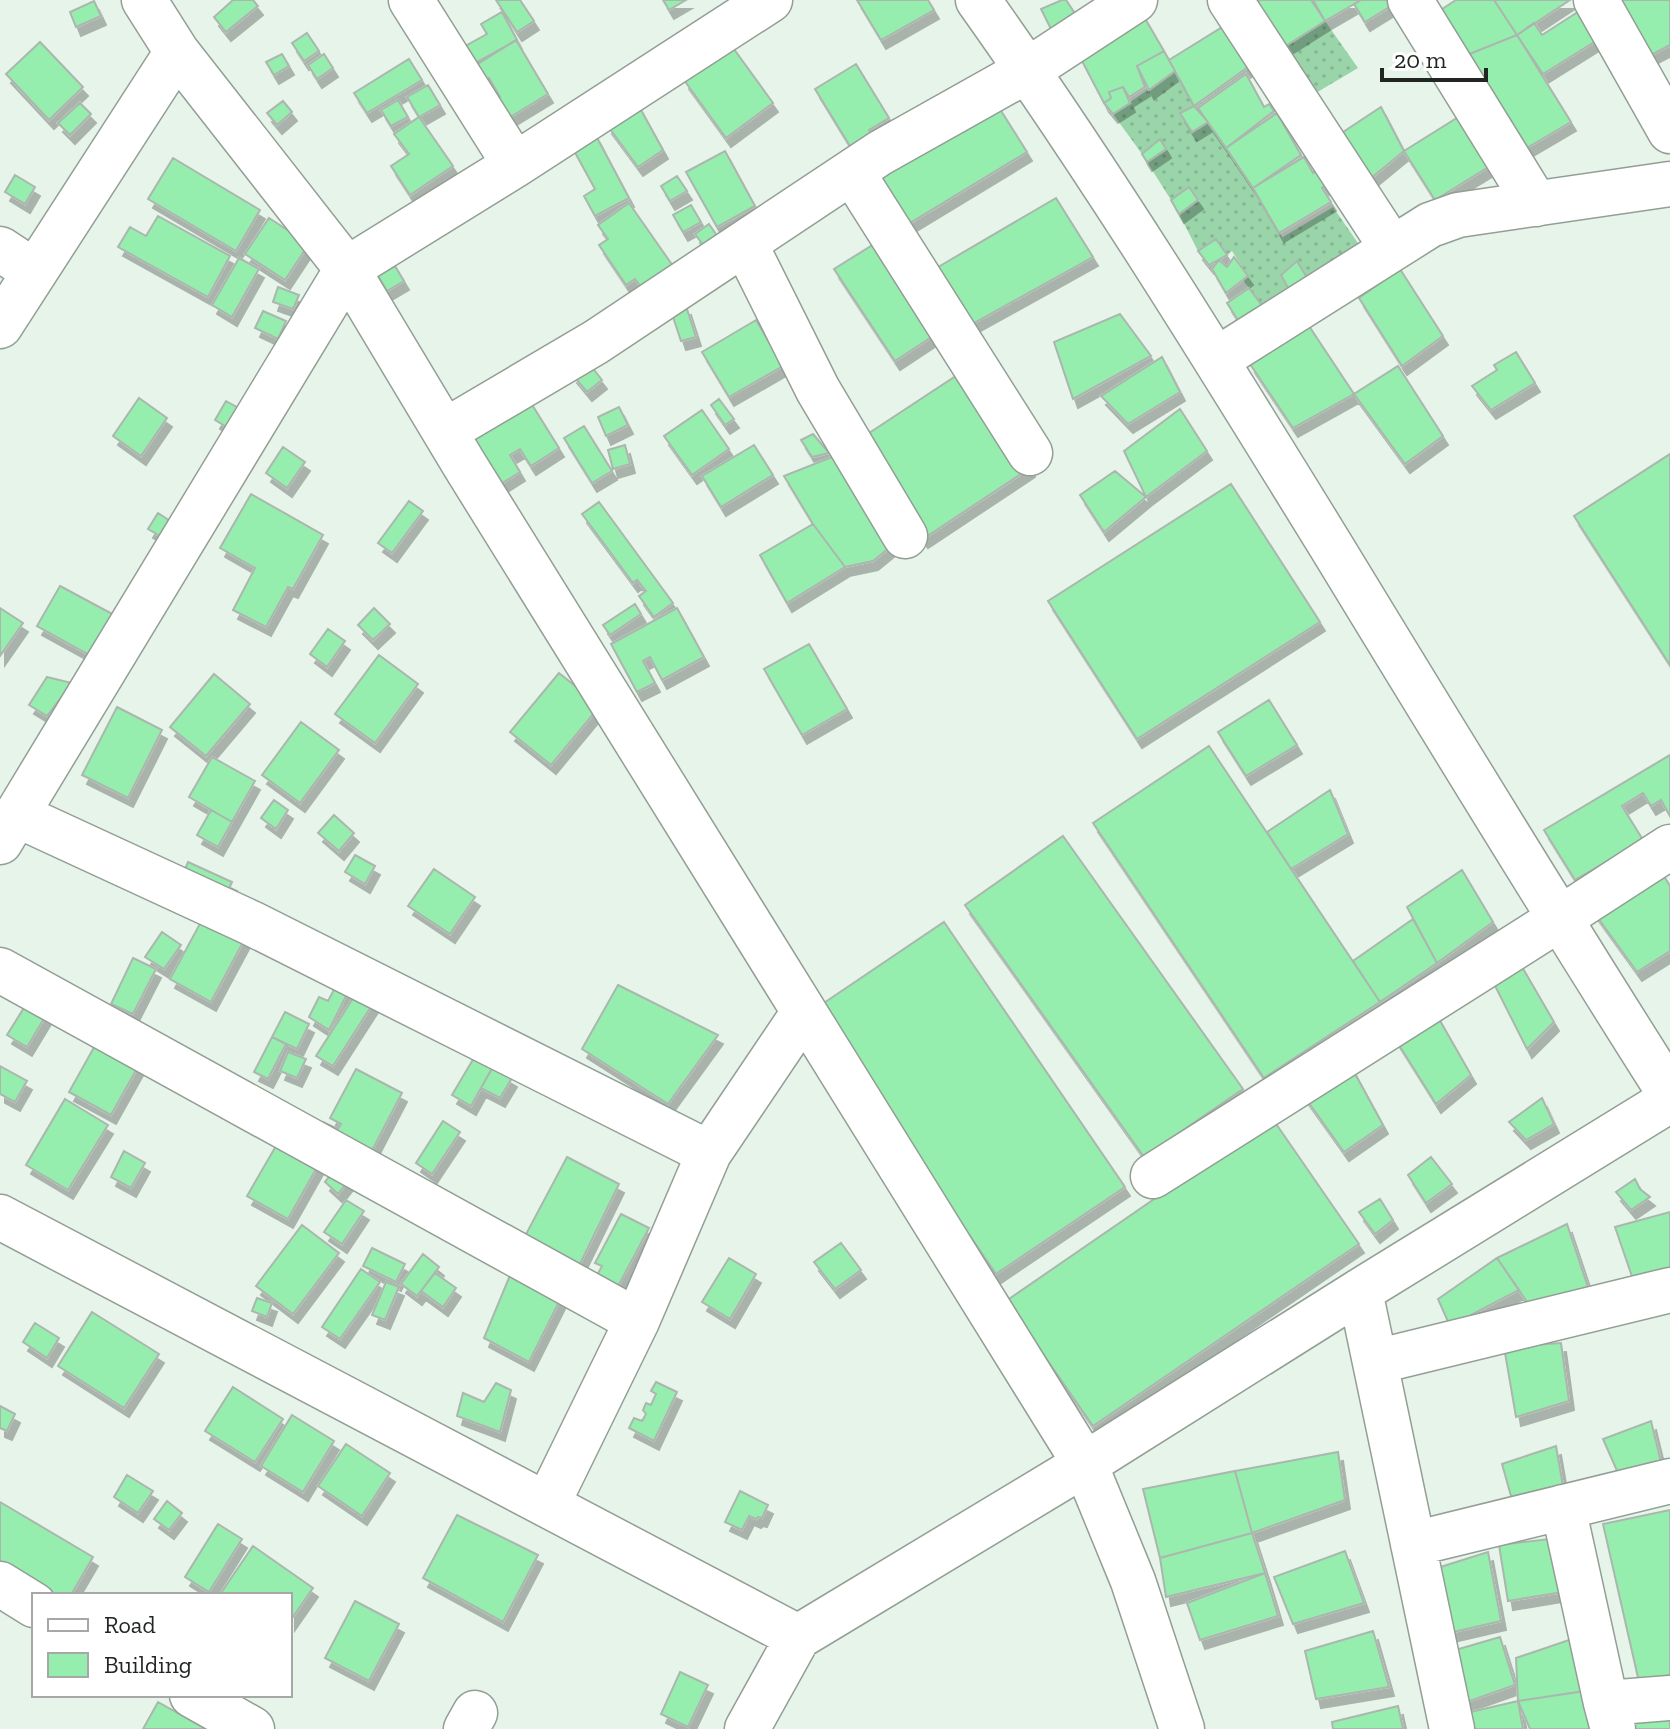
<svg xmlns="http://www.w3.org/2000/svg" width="1670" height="1729" viewBox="0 0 1670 1729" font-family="'Zilla Slab',serif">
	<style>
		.garden { fill: url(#garden-dots) }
		.building { fill: #95eeae; stroke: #abb7ae; stroke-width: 2; filter: url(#shadow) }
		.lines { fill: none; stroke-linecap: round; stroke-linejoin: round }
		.minor-casing { stroke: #939e95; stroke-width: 47 }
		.minor { stroke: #fff; stroke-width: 44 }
	</style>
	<defs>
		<pattern id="garden-dots" width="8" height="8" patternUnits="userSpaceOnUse" patternTransform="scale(2)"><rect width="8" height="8" fill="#9ad5aa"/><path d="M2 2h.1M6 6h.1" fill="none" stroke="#84b792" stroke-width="1.8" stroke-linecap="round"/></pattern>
		<filter id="shadow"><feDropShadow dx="5" dy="9" stdDeviation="0" flood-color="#0004"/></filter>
	</defs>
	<rect width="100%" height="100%" fill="#e7f4ea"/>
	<!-- garden -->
	<path class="garden" d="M1325,21L1358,68L1304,100L1284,47Z
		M1175,71L1194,106L1180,113L1192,132L1208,122L1243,173L1284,240L1283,237L1333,207L1360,246L1310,283L1296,262L1281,275L1291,293L1266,311L1243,280L1248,276L1232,251L1227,255L1198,251L1179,214L1200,200H1198L1189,187L1171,200L1147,162L1167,150L1160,140L1142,154L1113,114Z"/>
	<!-- building -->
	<path class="building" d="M233,0H253L258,6L226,32L214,17Z
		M496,0H520L534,21L517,32Z
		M663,0H686L669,10Z
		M857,0H928L934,10L881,40Z
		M1062,0H1066L1082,24L1057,41L1041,9Z
		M1260,0H1311L1325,21L1284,47L1246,9Z
		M1313,0H1361L1325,21Z
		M1361,0H1387L1391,6L1365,22L1354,4Z
		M1456,0H1494L1517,35L1462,57L1436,13Z
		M1494,0H1570L1517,35Z
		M1611,0H1670V45L1644,59Z
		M94,1L101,16L76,27L70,12Z
		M1581,10L1599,39L1543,74L1517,35L1534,23L1542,35Z
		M502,12L517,40L470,66L460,49L487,34L481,24Z
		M1143,15L1164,51L1137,66L1145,87L1129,97L1123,87L1109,92L1111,98L1104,103L1080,57Z
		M1224,26L1248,67L1194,106L1169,60Z
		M307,33L319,51L304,61L292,43Z
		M1517,35L1571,122L1525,149L1467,55Z
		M516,40L548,94L507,119L495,100L500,97L489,78L483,82L473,67Z
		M40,42L83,87L49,120L6,74Z
		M731,45L773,103L726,138L684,80Z
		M1164,51L1175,71L1149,90L1137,66Z
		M282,54L289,66L274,75L266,62Z
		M324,54L333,68L317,79L308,65Z
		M409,59L422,80L367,113L354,93Z
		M856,64L889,118L869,130L877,143L856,156L815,89Z
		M1246,74L1264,107L1269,104L1274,111L1226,148L1198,108Z
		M428,85L440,105L419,117L407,97Z
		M1123,87L1130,103L1113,114L1104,103L1111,98L1109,92Z
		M398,100L408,117L391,126L381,110Z
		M283,101L292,112L277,125L267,113Z
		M636,101L663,150L638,167L607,125Z
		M80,103L91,114L70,135L58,123Z
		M998,106L1027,152L905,226L875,174Z
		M1194,106L1208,122L1192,132L1180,113Z
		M1381,107L1404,151L1359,188L1328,142Z
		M1468,111L1490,166L1435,200L1404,151Z
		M1277,113L1301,155L1253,188L1226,148Z
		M419,117L453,166L410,195L391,166L409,154L394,134Z
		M595,134L629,198L595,216L584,196L595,189L572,147Z
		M1160,139L1166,149L1147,162L1142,154Z
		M725,151L755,206L717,227L686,172Z
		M1304,157L1313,173L1320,167L1330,181L1322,188L1331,202L1279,233L1253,188Z
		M173,158L260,210L236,251L148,199Z
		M15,175L35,187L25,204L5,192Z
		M677,176L687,191L670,201L661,186Z
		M1189,187L1198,200L1179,214L1171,200Z
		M1056,198L1093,257L965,328L933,270Z
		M629,203L673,266L642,288L635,279L626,285L599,245L608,239L598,225Z
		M691,205L701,222L683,232L673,215Z
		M158,216L230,256L208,297L118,247L130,227L146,236Z
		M269,218L309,244L285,280L245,254Z
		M709,224L720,240L706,249L695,234Z
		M882,239L942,330L895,361L834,269Z
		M1216,239L1227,255L1209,265L1198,251Z
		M1234,257L1248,276L1226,293L1212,269L1219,260L1227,267Z
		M239,258L259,269L232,317L212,305Z
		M1297,261L1310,283L1291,293L1281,275Z
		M395,266L404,281L387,291L378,276Z
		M1400,269L1443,336L1402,366L1359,298Z
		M278,287L299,295L293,309L273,302Z
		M1249,288L1266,311L1241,325L1227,303Z
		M686,306L696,337L681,341L671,311Z
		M263,311L286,321L278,339L255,328Z
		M1120,314L1151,356L1073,399L1054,342Z
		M756,320L783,366L729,397L702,352Z
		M1309,326L1354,394L1293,428L1250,364Z
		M1516,352L1535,383L1491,410L1472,386L1497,370L1494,365Z
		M1162,357L1180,392L1128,424L1101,396Z
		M588,362L602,380L587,392L572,374Z
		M1398,366L1443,436L1405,464L1354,394Z
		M965,370L1030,468L923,539L857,441Z
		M526,395L559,448L531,466L520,449L510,455L520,472L493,489L460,435Z
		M139,398L167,418L141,456L113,436Z
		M719,399L734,419L725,425L711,405Z
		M226,401L251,415L240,435L215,420Z
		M619,407L628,425L606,436L598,417Z
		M1180,409L1207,451L1146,497L1124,451Z
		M702,410L729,449L692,475L664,436Z
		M584,426L612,471L592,483L564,438Z
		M813,434L829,453L812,457L801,440Z
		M625,445L630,464L613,469L608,450Z
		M754,445L773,475L721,507L702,476Z
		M283,447L305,462L287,488L266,473Z
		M842,453L889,548L873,561L845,567L813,524L784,476Z
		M1670,454V665L1574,516Z
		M1115,471L1146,497L1104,532L1080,495Z
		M1231,484L1320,622L1137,739L1048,601Z
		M251,494L323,535L293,589L288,587L266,627L233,610L255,568L220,548Z
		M409,501L423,511L392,553L378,543Z
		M599,502L673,603L654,617L639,596L646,591L637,580L633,583L582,514Z
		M158,513L181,528L172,543L148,529Z
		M813,524L845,567L787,603L760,555Z
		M60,586L116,616L93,657L37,626Z
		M635,604L641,614L610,635L603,625Z
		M0,608L23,623L0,656Z
		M374,608L390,624L373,640L358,625Z
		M677,608L704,657L662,680L650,657L643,661L655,683L637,692L611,644Z
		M328,629L345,641L327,667L310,654Z
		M809,644L847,709L802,735L764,669Z
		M379,655L418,684L375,743L335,714Z
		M559,673L600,706L551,765L510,732Z
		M214,674L250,704L206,756L170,727Z
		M47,677L72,683L47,716L29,705Z
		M1269,700L1297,745L1246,776L1218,732Z
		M117,707L162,730L128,798L82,775Z
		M301,722L339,750L300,803L262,775Z
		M1209,746L1380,1002L1264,1078L1093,823Z
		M1670,755V816L1661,800L1651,806L1643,793L1622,806L1643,840L1575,880L1544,830Z
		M212,757L255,781L232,822L189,797Z
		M1330,790L1348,834L1291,869L1267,832Z
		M274,800L288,810L276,829L261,818Z
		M211,810L232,822L218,847L197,835Z
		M334,815L354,833L339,851L318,833Z
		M1063,836L1243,1089L1144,1157L965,905Z
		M355,855L375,866L365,884L345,872Z
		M188,862L232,882L222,905L178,886Z
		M434,869L475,897L450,934L408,906Z
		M1462,870L1493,922L1437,963L1407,907Z
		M1660,870L1670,886V951L1637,972L1593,911Z
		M208,909L249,931L211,1002L170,979Z
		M1413,919L1437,963L1380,1002L1353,961Z
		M944,922L1125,1187L996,1274L815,1009Z
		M162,932L181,945L164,969L145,957Z
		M1514,953L1554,1022L1527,1049L1486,968Z
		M133,958L156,969L133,1014L111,1004Z
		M618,985L718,1035L668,1104L582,1049Z
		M336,986L348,992L329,1030L309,1017L319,997L328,1001Z
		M35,990L54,1002L27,1047L7,1035Z
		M357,992L374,1002L333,1066L316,1056Z
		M1431,1005L1471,1075L1436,1104L1392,1034Z
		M285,1012L309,1024L297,1049L272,1037Z
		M102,1033L144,1056L111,1115L69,1092Z
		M272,1037L286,1044L268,1079L254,1072Z
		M478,1051L496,1061L471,1106L452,1095Z
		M288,1052L306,1059L297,1078L280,1071Z
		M1347,1059L1383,1125L1344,1152L1299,1089Z
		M0,1066L27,1081L15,1102L0,1094Z
		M493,1067L512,1078L500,1098L481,1088Z
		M356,1069L402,1093L366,1162L316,1136L323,1122L338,1129L341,1124L330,1118Z
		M1542,1098L1554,1124L1526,1140L1509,1122Z
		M65,1099L108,1125L68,1190L26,1165Z
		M1272,1118L1359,1244L1093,1426L1006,1301Z
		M443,1121L460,1132L432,1174L416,1163Z
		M280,1139L320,1162L288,1219L247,1196Z
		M124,1151L145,1163L131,1188L111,1177Z
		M567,1157L619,1184L579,1266L524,1238Z
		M1431,1157L1452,1184L1426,1203L1408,1175Z
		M340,1163L353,1175L338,1194L325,1182Z
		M1635,1179L1640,1189L1650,1197L1631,1210L1616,1192Z
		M1380,1199L1393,1220L1375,1234L1359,1212Z
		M346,1200L364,1211L342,1244L324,1232Z
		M1670,1212V1276L1636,1288L1615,1227Z
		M621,1214L649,1228L615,1292L594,1281L602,1266L595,1263Z
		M1567,1224L1589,1290L1531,1308L1497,1258Z
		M302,1225L339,1253L293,1314L256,1286Z
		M841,1243L861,1270L835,1289L814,1262Z
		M372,1248L405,1264L396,1282L363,1266Z
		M423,1254L439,1267L417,1296L401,1284Z
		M729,1258L756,1274L730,1319L702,1302Z
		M1497,1258L1519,1290L1450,1326L1438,1299Z
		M361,1269L380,1282L340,1339L322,1327Z
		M435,1273L456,1288L443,1307L421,1291Z
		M511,1273L562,1296L529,1362L484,1338Z
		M386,1282L399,1287L385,1320L372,1315Z
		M257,1298L272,1303L267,1317L252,1311Z
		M92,1312L159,1354L124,1408L58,1366Z
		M35,1323L59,1338L47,1358L23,1342Z
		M1561,1343L1569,1401L1516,1417L1504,1347Z
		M656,1382L677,1392L654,1441L629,1428L634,1418L642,1421L646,1414L643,1410L646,1403L651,1405L656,1394L651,1391Z
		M496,1383L511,1390L500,1432L457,1416L463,1393L484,1402Z
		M233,1387L283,1419L255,1462L205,1431Z
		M0,1406L15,1414L7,1431L0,1428Z
		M292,1415L334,1441L303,1492L261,1466Z
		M1651,1421L1661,1462L1618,1473L1603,1439Z
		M346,1444L390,1473L362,1516L318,1486Z
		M1556,1446L1564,1492L1513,1503L1502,1464Z
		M1338,1452L1345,1500L1252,1533L1235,1471Z
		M1235,1471L1252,1533L1160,1558L1143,1489Z
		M127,1475L153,1491L138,1513L114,1497Z
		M740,1491L768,1505L762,1518L758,1517L756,1519L749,1516L742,1530L725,1522Z
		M167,1501L182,1513L169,1530L154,1519Z
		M0,1502L93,1557L71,1595H36L0,1574Z
		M1670,1510V1675L1639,1682L1603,1524Z
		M457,1515L538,1555L503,1622L423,1578Z
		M218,1524L242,1539L209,1592L185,1577Z
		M1252,1533L1265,1573L1166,1597L1160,1558Z
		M1549,1539L1563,1592L1508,1601L1499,1545Z
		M253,1546L313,1588L290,1621V1595H224L221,1593Z
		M1345,1551L1364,1603L1293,1624L1274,1577Z
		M1488,1552L1501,1621L1449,1633L1434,1569Z
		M1265,1573L1278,1616L1200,1640L1187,1603Z
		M355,1601L399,1624L369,1681L325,1658Z
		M1373,1631L1389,1687L1316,1699L1305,1651Z
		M1500,1637L1515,1685L1464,1703L1452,1651Z
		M1569,1640L1585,1691L1518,1701L1516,1658Z
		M680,1672L708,1685L688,1727L661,1714Z
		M1585,1691L1593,1729H1530L1518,1701Z
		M1518,1701L1523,1729H1469L1466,1713Z
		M158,1702L206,1729H143Z
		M1398,1706L1403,1729H1333L1332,1722Z
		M1670,1710V1729H1630L1628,1718Z"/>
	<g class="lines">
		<defs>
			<path id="minor" d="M144,0L177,52L347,269L515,165L770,0
				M411,0L515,165
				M978,0C1104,177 1217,361 1331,546C1443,730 1555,913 1670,1094
				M1230,0L1392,248
				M1410,0L1536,204
				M1596,0L1670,131
				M852,172L1030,453
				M745,244L818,390L905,536
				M0,249L35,272
				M0,326L177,52
				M1216,360L1430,225L1458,215L1670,184
				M445,431L596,342L880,153L1028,70L1135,0
				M17,815L251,923L709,1153L804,1012
				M0,842L347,269L464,464L1085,1464L1133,1581L1182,1729
				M0,970L637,1321
				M1153,1176L1559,919L1670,847
				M0,1217L798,1637
				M1360,1291L1452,1729
				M1375,1362L1670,1290
				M547,1505L637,1321L709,1153
				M1563,1507L1606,1703L1613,1729
				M1413,1544L1670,1481
				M0,1584L34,1605
				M192,1695L252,1729
				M1606,1703L1670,1698
				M466,1729L475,1713
				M747,1729L798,1637L1085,1464L1360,1291L1670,1100"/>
		</defs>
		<!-- minor casing -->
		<use href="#minor" class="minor-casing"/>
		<!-- minor -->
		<use href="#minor" class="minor"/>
	</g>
	<!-- legend -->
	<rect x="32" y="1593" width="260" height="104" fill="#ffffff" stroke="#a6a8a7" stroke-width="2"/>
	<rect x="48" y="1619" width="40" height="12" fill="#ffffff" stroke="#a6a8a7" stroke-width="2"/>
	<text x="104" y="1633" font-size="24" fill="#212622">Road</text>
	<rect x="48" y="1653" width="40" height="24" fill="#95eeae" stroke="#a6a8a7" stroke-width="2"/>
	<text x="104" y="1673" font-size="24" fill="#212622">Building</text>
	<!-- scale -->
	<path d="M1382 68v12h104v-12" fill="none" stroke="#212622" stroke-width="4"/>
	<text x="1394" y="68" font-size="24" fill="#212622" stroke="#ffffff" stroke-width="6" paint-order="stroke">20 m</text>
</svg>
